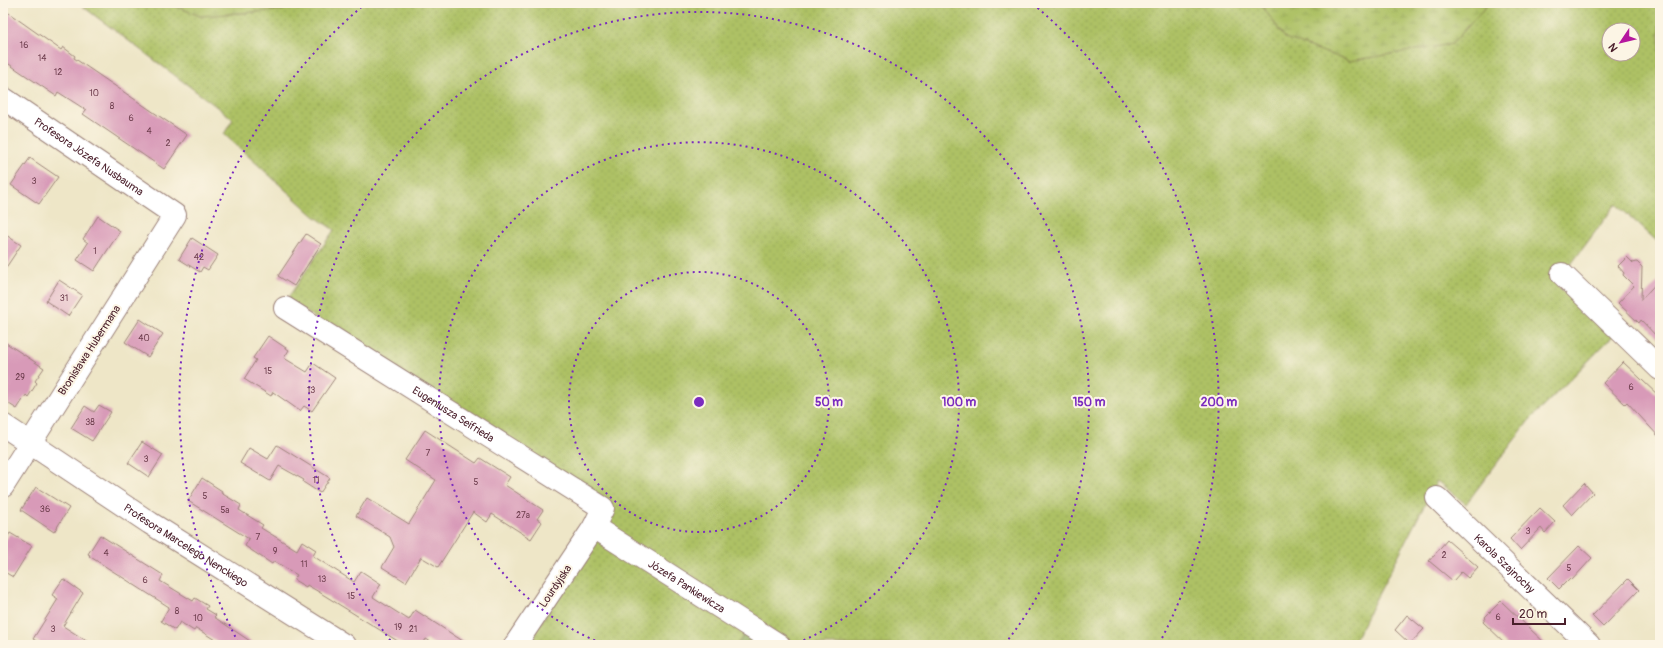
<svg xmlns="http://www.w3.org/2000/svg" width="1663" height="648" viewBox="0 0 1663 648" font-family="Pangolin,sans-serif">
	<style>
		.grass { fill: url(#grass-dots); stroke: #7c7048; fill-rule: evenodd }
		.forest { fill: url(#forest-crowns); stroke: #6a6342 }
		.wetland { fill: url(#wetland-marsh); stroke: #7c7048 }
		.building { fill: #d89ab8 }
		.lines { fill: none; stroke-linecap: round; stroke-linejoin: round }
		.minor-casing { stroke: #9c8279; stroke-width: 24 }
		.minor { stroke: #fff; stroke-width: 22 }
		.ring { fill: none; stroke: #7b2cbf; stroke-width: 2; stroke-dasharray: 2 4 }
		.labels { text-anchor: middle; stroke-width: 4; stroke-linejoin: round; paint-order: stroke }
		.number-label { font-size: 9px; fill: #6e3e4e }
		.street-label { font-size: 11px; fill: #4a1f2b; stroke: #fcf5e5 }
		.centre { fill: #7b2cbf; stroke: #fcf5e5; stroke-width: 2 }
		.ring-label { font-size: 12px; text-anchor: middle; font-weight: bold; fill: #7b2cbf; stroke: #fcf5e5; stroke-width: 4; stroke-linejoin: round; paint-order: stroke }
	</style>
	<defs>
		<pattern id="grass-dots" width="8" height="8" patternUnits="userSpaceOnUse"><rect width="8" height="8" fill="#adc165"/><path d="M2 2h.1M6 6h.1" fill="none" stroke="#96a558" stroke-width="1.8" stroke-linecap="round"/></pattern>
		<pattern id="forest-crowns" width="20" height="18" patternUnits="userSpaceOnUse"><rect width="20" height="18" fill="#8aa75a"/><path d="M2 6a3 3 0 1 1 6 0M12 15a3 3 0 1 1 6 0" fill="none" stroke="#73874b"/></pattern>
		<pattern id="wetland-marsh" width="20" height="14" patternUnits="userSpaceOnUse"><rect width="20" height="14" fill="#adc165"/><path d="M1 5h8M5 5V1M11 12h8M15 12V8" fill="none" stroke="#96a558"/></pattern>
	</defs>
	<rect width="100%" height="100%" fill="#fcf5e5"/>
	<filter id="ink" filterUnits="userSpaceOnUse"><feTurbulence type="fractalNoise" baseFrequency=".025" numOctaves="2"/><feDisplacementMap in="SourceGraphic" scale="8" xChannelSelector="R" yChannelSelector="G"/><feConvolveMatrix kernelMatrix="1 2 1 2 8 2 1 2 1" color-interpolation-filters="sRGB"/></filter>
	<filter id="wash" filterUnits="userSpaceOnUse"><feTurbulence type="fractalNoise" baseFrequency=".012" numOctaves="4" result="noise"/><feDisplacementMap in="SourceGraphic" scale="16" xChannelSelector="R" yChannelSelector="G"/><feGaussianBlur stdDeviation="0.9" result="paint"/><feColorMatrix in="noise" values="0 0 0 0 0 0 0 0 0 0 0 0 0 0 0 0 0 1.4 0 .05"/><feComposite in="paint" operator="in"/></filter>
	<g filter="url(#wash)">
		<rect width="100%" height="100%" fill="#eee6c7"/>
		<!-- grass -->
		<path class="grass" d="M78,3H168L200,16L283,10L300,3H1260L1285,38L1452,44L1489,3H1660V244L1616,204L1566,271L1558,286L1613,336L1528,422L1466,504L1437,481L1352,645H791L755,620L737,645H526L611,516L287,299L334,230L314,216L224,134L233,119ZM1609,30H1633V54H1609Z"/>
		<!-- forest -->
		<path class="forest" d="M745,633L762,645H737Z"/>
		<!-- wetland -->
		<path class="wetland" d="M168,3H300L283,10L200,16Z
			M1260,3H1489L1452,44L1349,61L1285,38Z"/>
		<g id="blocks">
			<!-- building -->
			<path class="building" d="M3,9L61,50L63,47L75,56L74,58L187,135L164,169L83,114L86,110L58,92L56,96L3,60Z
				M30,158L58,177L39,204L11,185Z
				M98,216L120,231L94,271L77,260L88,243L83,239Z
				M3,233L21,245L3,272Z
				M306,234L321,244L294,286L278,276Z
				M192,238L218,255L208,270L203,267L200,272L179,259Z
				M1627,257L1633,263L1637,262L1642,267L1641,300L1660,279V340L1641,320L1639,323L1618,303L1634,286L1623,275L1624,273L1618,266Z
				M59,280L82,295L68,316L46,301Z
				M140,319L163,334L148,357L125,342Z
				M268,336L289,350L284,358L307,372L313,363L335,378L312,411L304,406L300,411L273,392L271,396L244,379L256,360L253,358Z
				M3,341L44,368L35,381L37,383L28,397L26,395L17,409L3,400Z
				M1623,362L1660,397V438L1627,402L1625,404L1603,383Z
				M99,405L111,412L92,441L71,428L85,406L94,412Z
				M425,430L476,463L480,458L510,477L505,485L543,510L537,519L542,522L531,539L492,514L487,522L473,512L438,567L421,557L406,582L382,567L394,547L390,537L356,516L367,498L409,524L436,480L405,460Z
				M142,442L163,455L149,477L128,463Z
				M277,445L330,478L320,493L303,482L304,480L279,466L270,481L240,463L249,448L268,459Z
				M202,478L222,491L221,493L241,505L239,510L263,525L261,528L297,550L302,541L316,550L313,556L354,582L361,571L381,584L373,597L409,620L415,610L469,645H436L426,639L422,645H404L319,592L307,585L306,587L294,580L297,575L274,561L272,564L245,546L249,539L188,501Z
				M1584,483L1593,493L1572,515L1563,505Z
				M36,487L69,508L54,532L21,510Z
				M1540,508L1555,522L1545,533L1541,528L1520,550L1510,539Z
				M10,533L32,546L13,577L3,571V544Z
				M100,535L163,575L160,581L193,601L195,598L208,606L206,609L216,615L214,617L256,645H223L196,628L194,631L180,622L175,630L161,621L169,607L89,556L90,555L88,554Z
				M1447,540L1478,567L1468,578L1461,572L1453,581L1429,561Z
				M1579,546L1592,558L1572,580L1570,578L1559,589L1548,578Z
				M63,579L83,593L63,626L93,645H43L33,639L58,599L52,595Z
				M1628,579L1639,590L1603,627L1592,616Z
				M1501,601L1529,628L1547,645H1507L1483,622L1486,618L1485,617Z
				M1407,615L1424,629L1410,644L1395,630Z"/>
		</g>
	</g>
	<g filter="url(#ink)">
		<use href="#blocks" fill-opacity="0" stroke="#9c8279" stroke-width="1"/>
		<g class="lines">
			<defs>
				<g id="minor">
					<path id="s1" d="M3,98L175,215L3,486"/>
					<path d="M1562,274L1660,369"/>
					<path id="s2" d="M285,308L603,508L594,527L515,645"/>
					<path id="s3" d="M3,425L150,523L344,645"/>
					<path id="s4" d="M1437,498L1589,645"/>
					<path id="s5" d="M594,527L779,645"/>
				</g>
			</defs>
			<!-- minor casing -->
			<use href="#minor" class="minor-casing"/>
			<!-- minor -->
			<use href="#minor" class="minor"/>
		</g>
	</g>
	<!-- distance rings -->
	<g class="ring">
		<circle cx="699" cy="402" r="130"/>
		<path d="M606 645A260 260 0 1 1 792 645"/>
		<path d="M394 645A390 390 0 1 1 1004 645"/>
		<path d="M238 642A520 520 0 0 1 365 4M1033 4A520 520 0 0 1 1160 642"/>
	</g>
	<g class="labels">
		<!-- number labels -->
		<g class="number-label">
			<text x="24" y="48">16</text>
			<text x="42" y="61">14</text>
			<text x="58" y="75">12</text>
			<text x="94" y="96">10</text>
			<text x="112" y="109">8</text>
			<text x="131" y="121">6</text>
			<text x="149" y="134">4</text>
			<text x="168" y="146">2</text>
			<text x="34" y="184">3</text>
			<text x="95" y="254">1</text>
			<text x="199" y="260">42</text>
			<text x="64" y="301">31</text>
			<text x="144" y="341">40</text>
			<text x="268" y="374">15</text>
			<text x="20" y="380">29</text>
			<text x="1631" y="390">6</text>
			<text x="311" y="393">13</text>
			<text x="90" y="425">38</text>
			<text x="428" y="456">7</text>
			<text x="146" y="462">3</text>
			<text x="316" y="483">11</text>
			<text x="476" y="485">5</text>
			<text x="205" y="499">5</text>
			<text x="45" y="512">36</text>
			<text x="225" y="513">5a</text>
			<text x="523" y="518">27a</text>
			<text x="1528" y="534">3</text>
			<text x="258" y="540">7</text>
			<text x="275" y="554">9</text>
			<text x="106" y="556">4</text>
			<text x="1444" y="558">2</text>
			<text x="304" y="567">11</text>
			<text x="1569" y="571">5</text>
			<text x="322" y="582">13</text>
			<text x="145" y="583">6</text>
			<text x="351" y="599">15</text>
			<text x="177" y="614">8</text>
			<text x="1498" y="620">6</text>
			<text x="198" y="621">10</text>
			<text x="398" y="630">19</text>
			<text x="53" y="632">3</text>
			<text x="413" y="632">21</text>
		</g>
		<!-- street labels -->
		<g class="street-label">
			<text dy="4" stroke="none"><textPath href="#s1" startOffset="104">Profesora Józefa Nusbauma</textPath></text>
			<text transform="translate(89 350) rotate(-57)" y="4">Bronisława Hubermana</text>
			<text dy="4" stroke="none"><textPath href="#s2" startOffset="199">Eugeniusza Seifrieda</textPath></text>
			<text dy="4" stroke="none"><textPath href="#s3" startOffset="219">Profesora Marcelego Nenckiego</textPath></text>
			<text dy="4" stroke="none"><textPath href="#s4" startOffset="94">Karola Szajnochy</textPath></text>
			<text transform="translate(555 586) rotate(-56)" y="4">Lourdyjska</text>
			<text dy="4" stroke="none"><textPath href="#s5" startOffset="110">Józefa Pankiewicza</textPath></text>
		</g>
	</g>
	<circle cx="699" cy="402" r="6" class="centre"/>
	<g class="ring-label">
		<text x="829" y="406">50 m</text>
		<text x="959" y="406">100 m</text>
		<text x="1089" y="406">150 m</text>
		<text x="1219" y="406">200 m</text>
	</g>
	<!-- margin -->
	<rect width="1663" height="648" fill="none" stroke="#fcf5e5" stroke-width="16"/>
	<!-- north arrow -->
	<g transform="translate(1621 42) rotate(235)"><circle r="19" fill="#fcf5e5" stroke="#b59f9b"/>
	<path d="M0-3L7 15L0 10L-7 15Z" fill="#b5179e"/>
	<text y="-6" font-size="11" font-weight="bold" text-anchor="middle" fill="#4a1f2b">N</text>
	</g>
	<!-- scale -->
	<path d="M1513 618v6h52v-6" fill="none" stroke="#4a1f2b" stroke-width="2"/>
	<text x="1519" y="618" font-size="12" fill="#4a1f2b" stroke="#fcf5e5" stroke-width="3" paint-order="stroke">20 m</text>
</svg>
